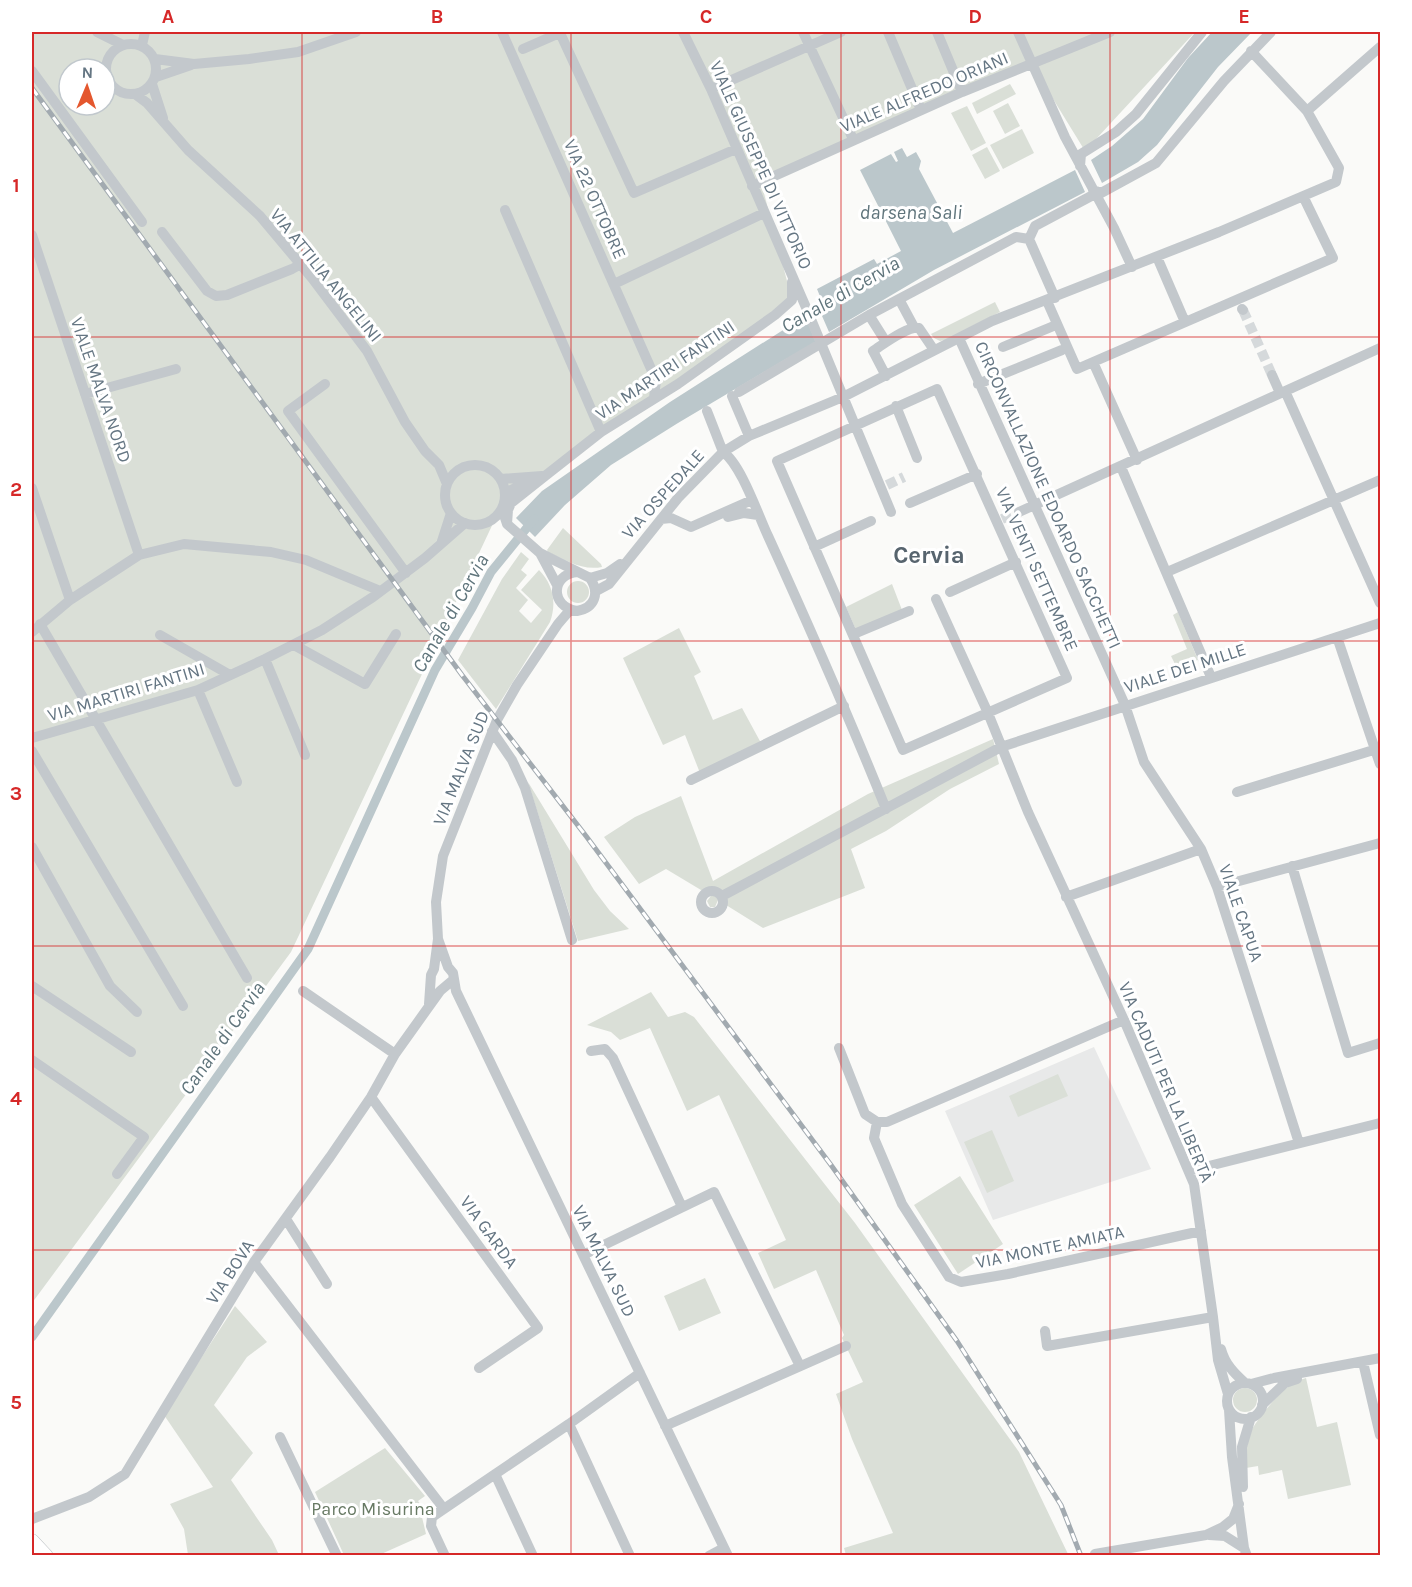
<svg xmlns="http://www.w3.org/2000/svg" width="1412" height="1587" viewBox="0 0 1412 1587" font-family="Karla,sans-serif">
	<style>
		.built { fill: #e8e9e9 }
		.green { fill: #dadfd7; fill-rule: evenodd }
		.water { fill: #bbc7cb }
		.lines { fill: none; stroke-linecap: round; stroke-linejoin: round }
		.canal { stroke: #bbc7cb; stroke-width: 9 }
		.minor-tunnel { stroke: #d5d9db; stroke-width: 10; stroke-dasharray: 10 5; stroke-linecap: butt }
		.major-casing { stroke: #b5babe; stroke-width: 15 }
		.minor { stroke: #c3c8cc; stroke-width: 10 }
		.major { stroke: #fff; stroke-width: 14 }
		.rail-casing { stroke: #a2aab0; stroke-width: 5 }
		.rail { stroke: #fff; stroke-width: 3; stroke-dasharray: 9; stroke-linecap: butt }
		.grid { fill: none; stroke: #d62828; stroke-width: 1.5; stroke-opacity: 0.55 }
		.labels { text-anchor: middle; stroke-width: 6; stroke-linejoin: round; paint-order: stroke }
		.street-label { font-size: 18px; fill: #657683; stroke: #fff }
		.park-label { font-size: 18px; fill: #687a64; stroke: #fff }
		.water-label { font-size: 20px; font-style: italic; fill: #60757c; stroke: #fff }
		.district-label { font-size: 24px; font-weight: bold; fill: #57646e; stroke: #fff }
		.neatline { fill: none; stroke: #d62828; stroke-width: 2 }
		.grid-label { font-size: 20px; text-anchor: middle; font-weight: bold; fill: #d62828 }
	</style>
	<rect width="100%" height="100%" fill="#fafaf8"/>
	<!-- built -->
	<path class="built" d="M1094,1047L1151,1169L993,1220L945,1111Z"/>
	<!-- green -->
	<path class="green" d="M32,32H1195L1085,151L1031,63L761,182L792,300L505,498L291,952L32,1303ZM69,69H105V105H69Z
		M1010,84L1016,94L977,114L972,103Z
		M1008,103L1020,126L1005,134L993,111Z
		M967,106L986,143L971,151L951,113Z
		M1022,129L1034,153L1003,169L990,145Z
		M987,147L1000,171L985,179L972,155Z
		M995,302L1000,312L945,340L940,341L934,338L931,334Z
		M563,528L601,564L602,567C582,571 566,560 548,552L547,550Z
		M521,552L529,559L521,570L527,575L516,588L528,600L519,611L531,623L542,610L521,590L539,570C553,584 557,603 550,622L496,709L458,660L502,579Z
		M567 592a11 11 0 1 1 22 0a11 11 0 1 1-22 0Z
		M892,584L902,610L856,630L846,607Z
		M1178,612L1198,660L1177,668L1171,656L1187,649L1173,615Z
		M679,628L701,672L694,676L713,720L742,708L761,743L700,773L685,735L663,745L623,658Z
		M993,739L999,764L950,789L886,831L851,849L865,888L763,928L718,900L715,907H710L707,901L711,896L666,869L639,884L604,837L635,817L681,796L713,881L868,794Z
		M528,782L594,890L610,911L629,929L578,941Z
		M651,992L668,1017L685,1012L694,1017L855,1223L1019,1452L1068,1554L1059,1556L846,1555L844,1548L893,1533L852,1439L836,1394L863,1382L842,1338L844,1335L816,1270L774,1289L758,1253L786,1240L719,1095L687,1111L650,1028L620,1040L611,1032L587,1025Z
		M1058,1074L1068,1096L1018,1117L1009,1096Z
		M992,1130L1014,1181L987,1193L964,1142Z
		M960,1176L1003,1244L958,1274L914,1205Z
		M705,1278L721,1313L679,1331L664,1296Z
		M235,1306L267,1342L247,1357L214,1405L253,1453L231,1480L272,1540L279,1555H188L184,1529L170,1504L213,1487L164,1415Z
		M1306,1378L1317,1427L1337,1422L1351,1485L1288,1499L1282,1470L1259,1475L1258,1466L1246,1468C1246,1456 1246,1445 1250,1434C1254,1422 1278,1394 1289,1386C1294,1382 1300,1380 1306,1378Z
		M1233 1400a12 12 0 1 1 24 0a12 12 0 1 1-24 0Z
		M385,1448L425,1496L418,1501L425,1510L421,1513L426,1534L379,1555H344L315,1492Z"/>
	<!-- water -->
	<path class="water" d="M1212,32H1252L1218,67L1157,145L1138,162L1102,183L1091,160L1112,146L1143,119L1188,58Z
		M902,148L907,157L916,152L921,161L919,169L953,233L1075,170L1085,192L934,270L829,332L819,309L824,306L817,289L874,259L877,264L901,251L860,170L891,154L896,162L898,161L894,152Z
		M805,316L816,343L786,359L678,423L611,465L565,505L535,537L516,518L542,491L670,402Z"/>
	<g class="lines">
		<!-- canal -->
		<path class="canal" d="M32,1337L308,949L435,670L472,608L491,572L534,519"/>
		<!-- minor-tunnel -->
		<path class="minor-tunnel" d="M1243,310L1272,375
			M887,485L904,477
			M1002,519L1019,512"/>
		<defs>
			<path id="major" d="M32,1541L46,1556"/>
		</defs>
		<!-- major casing -->
		<use href="#major" class="major-casing"/>
		<!-- minor -->
		<path class="minor" d="M97,32L123,45
			M502,32L656,380L654,398
			M683,32L711,89L808,312L891,512
			M803,32L853,139
			M888,32L921,110
			M937,32L962,92
			M1018,32L1065,137L1114,228L1132,267
			M560,33L634,193L736,149
			M106 69a25 25 0 1 1 50 0a25 25 0 1 1-50 0Z
			M142,45L145,32
			M523,49L562,32
			M155,59L194,64L249,59L298,52L356,32
			M32,71L142,222
			M156,77L191,65
			M152,84L163,118
			M711,89L841,32
			M135,94L147,103L188,150L260,216L312,278L367,351L405,422L425,451L439,465L447,484
			M1307,111L1380,47
			M1080,166L1081,154L1116,132L1136,114L1202,32
			M752,186L962,92L1110,32
			M1093,190L1101,193L1156,163L1224,81L1271,32
			M505,210L601,432
			M162,232L207,291L216,296L227,295L292,269L301,264
			M32,235L139,555
			M1029,239L1035,226L1095,194
			M1029,239L1055,298
			M1157,257L1185,322
			M614,284L764,213
			M899,299L914,327
			M1047,301L1077,369L1333,258L1303,196
			M1242,309L1243,310
			M869,315L886,342
			M959,338L1125,705L1144,762L1201,849L1217,887L1299,1143
			M1003,347L1056,325
			M1093,362L1137,460
			M1272,375L1280,393
			M886,376L873,351C884,344 907,326 919,328L934,350
			M325,384L288,411L406,573
			M978,384L1062,350
			M937,389L1067,678L903,750L777,461Z
			M1285,391L1380,603
			M739,392L869,315L1016,237L1029,239
			M85,394L176,369
			M732,396L749,436
			M896,406L917,458
			M707,411L723,452
			M723,452C741,464 758,515 768,536C809,626 849,717 886,809
			M445 495a30 30 0 1 1 60 0a30 30 0 1 1-60 0Z
			M1121,467L1211,677
			M501,479L542,476
			M32,488L70,600
			M505,498L511,490L532,480
			M910,503L977,474
			M1019,512L1380,348
			M728,517L744,513L758,515
			M505,518L507,524L540,553L590,578C600,593 595,608 577,611C550,607 550,574 578,572
			M661,519L671,518L691,527L752,500
			M507,524L508,510L511,503L545,476L601,432L678,384L775,315L792,300V282
			M442,541L451,513
			M814,547L871,521
			M540,553L557,585
			M1167,572L1380,480
			M590,578L607,573L620,564
			M596,591L609,584L678,498L723,452L749,436L843,397L992,321L1219,232L1336,182L1339,168L1307,111L1251,51
			M950,592L1016,562
			M936,599L988,713L1028,812L1124,1020L1194,1184L1213,1317L1218,1360L1228,1394
			M40,624L247,978
			M32,632L70,600L139,555L184,544L271,552L306,560L378,590
			M854,634L909,611
			M160,635L230,675
			M1337,637L1380,764
			M294,645L365,684L396,634
			M265,659L305,755
			M198,690L237,782
			M492,731L512,760L525,788L572,940
			M32,738L198,690L265,659L322,630L373,597L425,558L465,523
			M32,751L183,1006
			M691,780L844,706
			M1237,792L1380,748
			M32,847L110,986L137,1012
			M1292,866L1348,1053L1380,1043
			M1217,887L1380,843
			M701 902a11 11 0 1 1 22 0a11 11 0 1 1-22 0Z
			M722,896L1001,747L1380,623
			M1066,897L1201,849
			M438,939L448,967L453,973L456,991L728,1556
			M32,986L131,1052
			M303,991L395,1054
			M429,1004L431,975L434,969L438,939L436,902L443,856L497,720L517,685L558,624L570,610
			M839,1048L865,1114L877,1122L874,1138L902,1204L949,1277L961,1282L1008,1274L1201,1231
			M591,1051L605,1049L613,1058L682,1207
			M32,1060L144,1137L117,1174
			M371,1097L538,1328L479,1368
			M877,1122H887L1124,1020
			M1189,1171L1380,1123
			M286,1219L327,1284
			M583,1255L714,1192L800,1366
			M254,1262L444,1509
			M1045,1331L1047,1346L1213,1317
			M1221,1349C1225,1364 1234,1373 1245,1383
			M1363,1362L1380,1435
			M1227 1401a18 18 0 1 1 36 0a18 18 0 1 1-36 0Z
			M1251,1384L1274,1378L1380,1358
			M1262,1405L1285,1383L1297,1379
			M1229,1410L1232,1457L1244,1548L1247,1556
			M569,1424L630,1556
			M665,1426L846,1346
			M280,1437L337,1556
			M495,1474L533,1556
			M1243,1487L1242,1447L1251,1417
			M32,1519L89,1497L125,1474L254,1262L330,1157L371,1097L395,1054L440,991L453,980
			M1209,1535L1225,1536L1244,1548
			M1095,1554L1206,1535L1223,1527L1233,1519L1239,1504
			M445,1556L431,1526L432,1517L569,1424L640,1373
			M709,1556L724,1548"/>
		<!-- major -->
		<use href="#major" class="major"/>
		<defs>
			<path id="rail" d="M32,88L462,675L586,836L831,1165L957,1341L1061,1505L1081,1556"/>
		</defs>
		<!-- rail casing -->
		<use href="#rail" class="rail-casing"/>
		<!-- rail -->
		<use href="#rail" class="rail"/>
	</g>
	<!-- grid -->
	<path class="grid" d="M302,32V1556M571,32V1556M841,32V1556M1110,32V1556M32,337H1380M32,641H1380M32,946H1380M32,1250H1380"/>
	<g class="labels">
		<!-- street labels -->
		<g class="street-label">
			<text transform="translate(924 92) rotate(-23)" y="6">VIALE ALFREDO ORIANI</text>
			<text transform="translate(761 165) rotate(66)" y="6">VIALE GIUSEPPE DI VITTORIO</text>
			<text transform="translate(595 199) rotate(66)" y="6">VIA 22 OTTOBRE</text>
			<text transform="translate(326 275) rotate(51)" y="6">VIA ATTILIA ANGELINI</text>
			<text transform="translate(665 370) rotate(-34)" y="6">VIA MARTIRI FANTINI</text>
			<text transform="translate(101 390) rotate(71)" y="6">VIALE MALVA NORD</text>
			<text transform="translate(663 494) rotate(-48)" y="6">VIA OSPEDALE</text>
			<text transform="translate(1048 495) rotate(66)" y="6">CIRCONVALLAZIONE EDOARDO SACCHETTI</text>
			<text transform="translate(1037 569) rotate(66)" y="6">VIA VENTI SETTEMBRE</text>
			<text transform="translate(1185 668) rotate(-18)" y="6">VIALE DEI MILLE</text>
			<text transform="translate(126 692) rotate(-17)" y="6">VIA MARTIRI FANTINI</text>
			<text transform="translate(461 768) rotate(-68)" y="6">VIA MALVA SUD</text>
			<text transform="translate(1241 913) rotate(71)" y="6">VIALE CAPUA</text>
			<text transform="translate(1166 1082) rotate(67)" y="6">VIA CADUTI PER LA LIBERTÀ</text>
			<text transform="translate(489 1232) rotate(54)" y="6">VIA GARDA</text>
			<text transform="translate(1050 1247) rotate(-12)" y="6">VIA MONTE AMIATA</text>
			<text transform="translate(604 1261) rotate(64)" y="6">VIA MALVA SUD</text>
			<text transform="translate(230 1272) rotate(-57)" y="6">VIA BOVA</text>
		</g>
		<!-- park labels -->
		<g class="park-label">
			<text x="373" y="1515">Parco Misurina</text>
		</g>
		<!-- water labels -->
		<g class="water-label">
			<text x="911" y="219">darsena Sali</text>
			<text transform="translate(840 294) rotate(-30)" y="7">Canale di Cervia</text>
			<text transform="translate(450 613) rotate(-60)" y="7">Canale di Cervia</text>
			<text transform="translate(222 1038) rotate(-55)" y="7">Canale di Cervia</text>
		</g>
		<!-- district labels -->
		<g class="district-label">
			<text x="929" y="563">Cervia</text>
		</g>
	</g>
	<!-- border -->
	<rect width="1412" height="1587" fill="none" stroke="#ffffff" stroke-width="66"/>
	<!-- north arrow -->
	<g transform="translate(87 87) rotate(2)"><circle r="28" fill="#ffffff" stroke="#c1c8cd" stroke-width="1.5"/>
	<path d="M0-4.5L10 22L0 15L-10 22Z" fill="#e4572e"/>
	<text y="-9" font-size="16" font-weight="bold" text-anchor="middle" fill="#657683">N</text>
	</g>
	<rect x="33" y="33" width="1346" height="1521" class="neatline"/>
	<g class="grid-label">
		<text x="168" y="23">A</text>
		<text x="437" y="23">B</text>
		<text x="706" y="23">C</text>
		<text x="975" y="23">D</text>
		<text x="1244" y="23">E</text>
		<text x="16" y="192">1</text>
		<text x="16" y="496">2</text>
		<text x="16" y="800">3</text>
		<text x="16" y="1105">4</text>
		<text x="16" y="1409">5</text>
	</g>
</svg>
